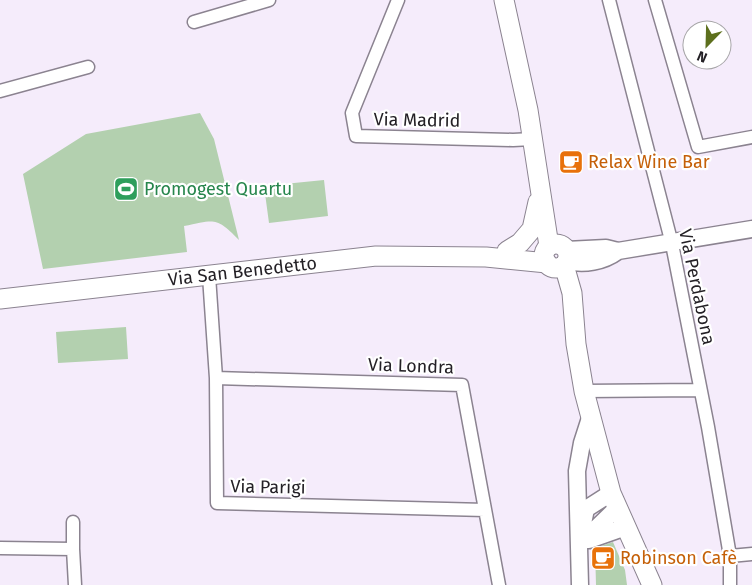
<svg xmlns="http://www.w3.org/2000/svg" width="752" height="585" viewBox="0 0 752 585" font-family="'Fira Sans',sans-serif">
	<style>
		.green { fill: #b3d0af }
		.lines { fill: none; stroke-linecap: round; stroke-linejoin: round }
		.minor-casing { stroke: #8b8390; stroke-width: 15 }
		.tertiary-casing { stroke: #8b8390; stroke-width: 19 }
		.secondary-casing { stroke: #8b8390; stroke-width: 21 }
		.minor { stroke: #fff; stroke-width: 12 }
		.tertiary { stroke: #fff; stroke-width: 16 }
		.secondary { stroke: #fff; stroke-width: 19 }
		.labels { text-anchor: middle; stroke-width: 4.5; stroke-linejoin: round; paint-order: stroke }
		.street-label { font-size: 18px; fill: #242126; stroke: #fff }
		.food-label { font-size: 18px; fill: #c56008; stroke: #fff; text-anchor: start }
		.leisure-label { font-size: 18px; fill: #27864d; stroke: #fff; text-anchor: start }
	</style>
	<rect width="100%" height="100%" fill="#f5ecfb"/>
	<!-- green -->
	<path class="green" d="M200,113L214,139L239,240C216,216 215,220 184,226L187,252L43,269L23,174L86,134Z
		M324,180L328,216L269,223L264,186Z
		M126,327L128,359L58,363L56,332Z
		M613,542L625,570L627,585H596L595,548Z"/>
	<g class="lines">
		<defs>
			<path id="minor" d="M398,0L352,113L356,136L513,140L532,139
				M609,0L672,244L708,427L730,556V585
				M655,0L698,147L752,137
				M194,22L269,0
				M0,91L88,67
				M209,276L216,378L217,503L485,510
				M216,378L462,385L499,585
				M584,391L700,390
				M0,548L73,549L75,585
				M73,549V522
				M730,556L752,554"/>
			<path id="tertiary" d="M566,250L606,248L618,251L752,229
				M567,261C584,265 603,262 618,251
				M582,528L586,509L611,493
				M589,540L626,527
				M580,544L617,508
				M580,585L577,471L582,443L591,415"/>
			<g id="secondary">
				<path d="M504,0L528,110L549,246"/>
				<circle cx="556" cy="256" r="12"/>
				<path d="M507,251L520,243L532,229L538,202"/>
				<path d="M564,265L572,293L576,344L584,391L611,493L652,585"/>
				<path id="s1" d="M0,299L376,256L486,257L547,263"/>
			</g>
		</defs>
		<!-- minor casing -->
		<use href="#minor" class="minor-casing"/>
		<!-- tertiary casing -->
		<use href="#tertiary" class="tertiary-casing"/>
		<!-- secondary casing -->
		<use href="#secondary" class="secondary-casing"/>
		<!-- minor -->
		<use href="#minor" class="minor"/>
		<!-- tertiary -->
		<use href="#tertiary" class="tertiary"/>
		<!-- secondary -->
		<use href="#secondary" class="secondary"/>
	</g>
	<!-- icons -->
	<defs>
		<symbol id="cafe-square" viewBox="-11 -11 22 22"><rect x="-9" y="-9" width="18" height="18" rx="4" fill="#e8710a" stroke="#fff"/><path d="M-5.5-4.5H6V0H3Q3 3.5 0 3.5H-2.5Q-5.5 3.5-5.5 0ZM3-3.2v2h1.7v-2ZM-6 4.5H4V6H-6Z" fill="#fff"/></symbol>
		<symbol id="stadium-square" viewBox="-11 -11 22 22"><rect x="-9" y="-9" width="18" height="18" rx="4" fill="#2e9e5b" stroke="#fff"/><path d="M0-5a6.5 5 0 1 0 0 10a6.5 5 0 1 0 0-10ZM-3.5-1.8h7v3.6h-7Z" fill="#fff"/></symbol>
	</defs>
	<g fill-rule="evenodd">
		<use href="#cafe-square" x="557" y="148" width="28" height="28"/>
		<use href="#stadium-square" x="112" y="175" width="28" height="28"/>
		<use href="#cafe-square" x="589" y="544" width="28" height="28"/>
	</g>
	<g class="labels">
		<!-- street labels -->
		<g class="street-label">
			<text transform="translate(417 120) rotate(1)" y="6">Via Madrid</text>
			<text dy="6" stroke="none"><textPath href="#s1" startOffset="244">Via San Benedetto</textPath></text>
			<text transform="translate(697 287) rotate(78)" y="6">Via Perdabona</text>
			<text transform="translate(411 366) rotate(2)" y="6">Via Londra</text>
			<text transform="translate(268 487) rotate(1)" y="6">Via Parigi</text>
		</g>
		<!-- food labels -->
		<g class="food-label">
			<text x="588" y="168">Relax Wine Bar</text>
			<text x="620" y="564">Robinson Cafè</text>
		</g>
		<!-- leisure labels -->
		<g class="leisure-label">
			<text x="144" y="195">Promogest Quartu</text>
		</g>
	</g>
	<!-- north arrow -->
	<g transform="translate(707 45) rotate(203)"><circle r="24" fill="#ffffff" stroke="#a7a6a8"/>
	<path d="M0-4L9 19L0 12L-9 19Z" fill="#5d6f1d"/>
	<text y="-8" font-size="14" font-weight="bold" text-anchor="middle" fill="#242126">N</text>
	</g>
</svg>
